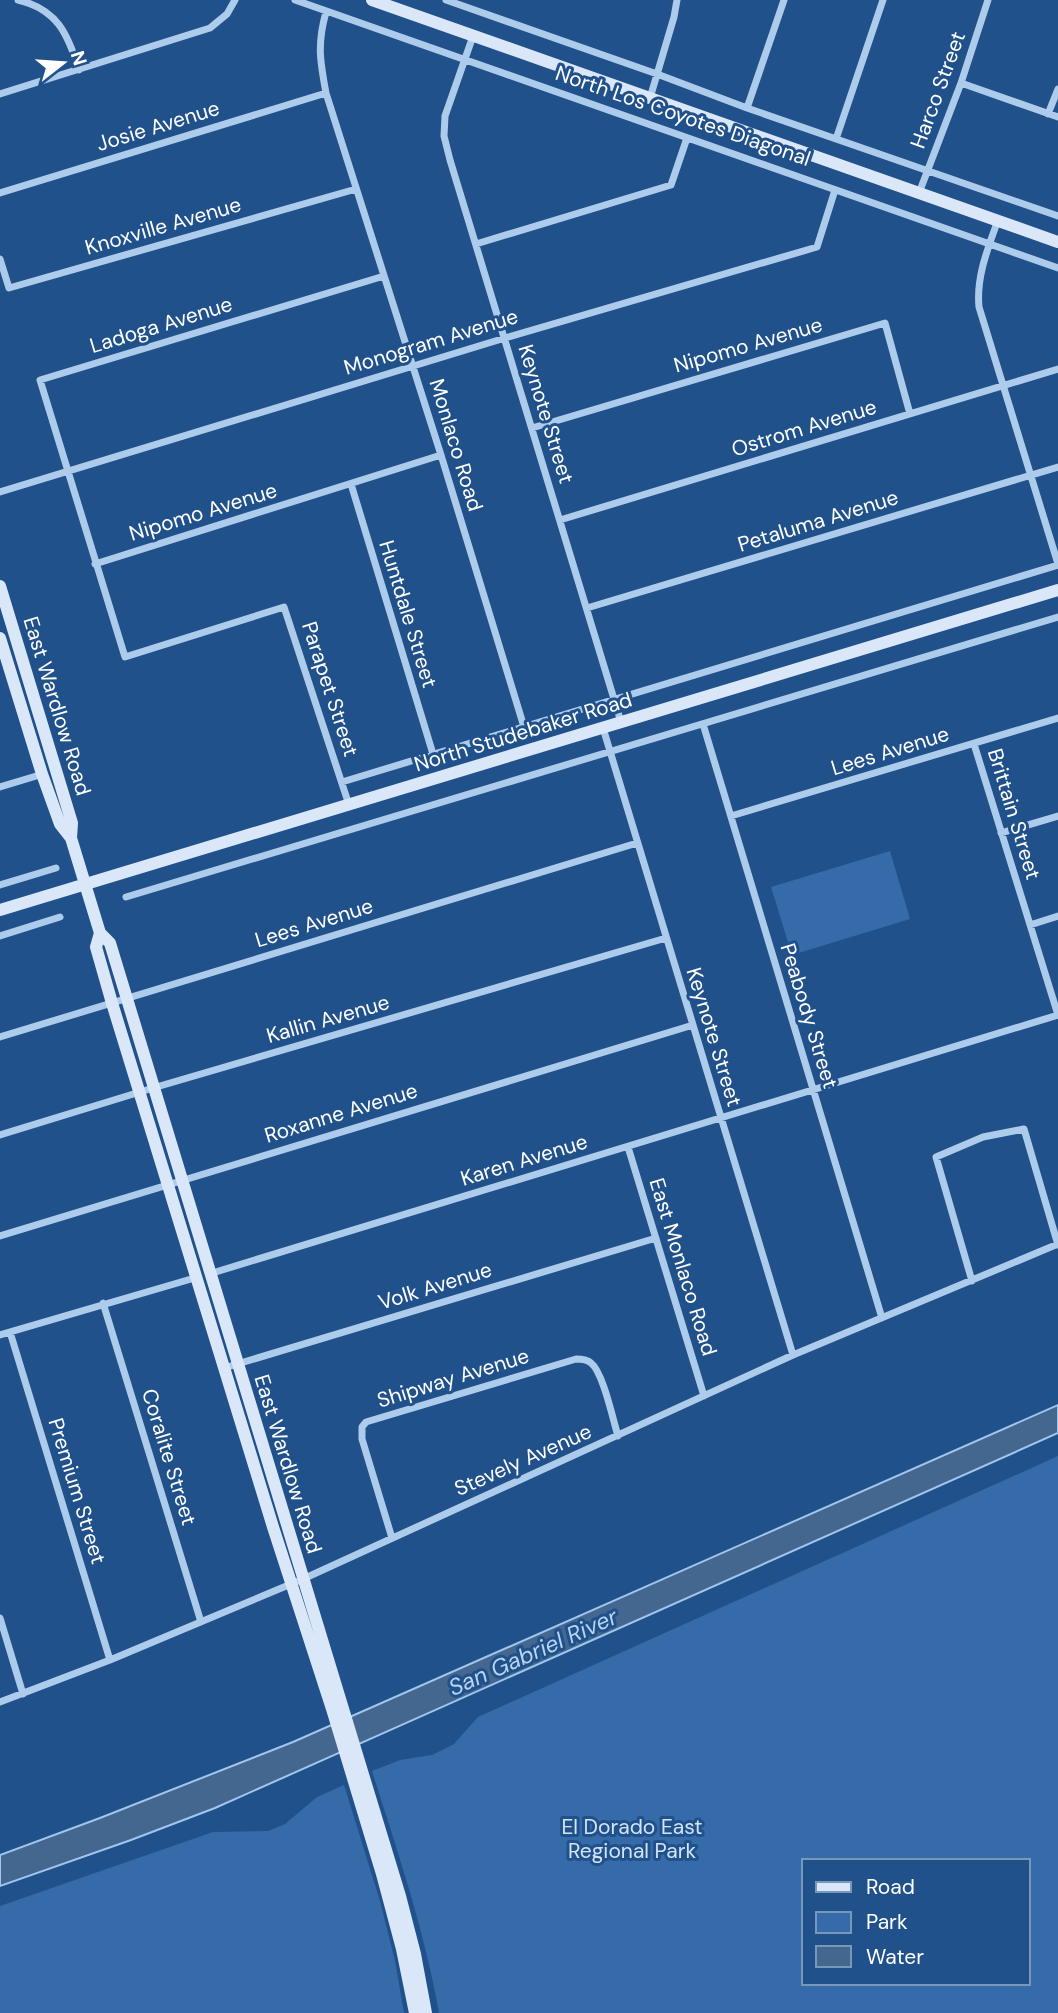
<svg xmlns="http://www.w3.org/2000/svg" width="1058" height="2013" viewBox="0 0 1058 2013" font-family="'DM Sans',sans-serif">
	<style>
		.green { fill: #346ba8; fill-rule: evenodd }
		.water { fill: #446790; stroke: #a1c6ed; stroke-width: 2 }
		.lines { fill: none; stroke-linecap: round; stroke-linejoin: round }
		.minor { stroke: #adcbeb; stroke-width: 7 }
		.secondary { stroke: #d9e7f9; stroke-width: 12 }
		.labels { text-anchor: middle; stroke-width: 6; stroke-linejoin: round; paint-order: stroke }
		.street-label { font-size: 21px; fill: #fff; stroke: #20518b }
		.park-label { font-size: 21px; fill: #d2e4f8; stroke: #20518b }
		.water-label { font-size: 23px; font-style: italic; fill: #b9d5f2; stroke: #20518b }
	</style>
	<rect width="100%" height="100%" fill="#20518b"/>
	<!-- green -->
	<path class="green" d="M890,851L910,919L792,955L771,887Z
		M1058,1456V2013H439C425,1932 397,1850 372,1771L400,1760L432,1755L454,1744L478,1717ZM804,1861H1028V1983H804Z
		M344,1785L380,1901L395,1961L404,2013H0V1906L213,1832L268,1831L285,1824L317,1797Z"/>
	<!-- water -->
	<path class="water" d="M1058,1405V1433L215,1808L131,1840L0,1886V1855L100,1818L293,1742Z"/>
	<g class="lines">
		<!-- minor -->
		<path class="minor" d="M18,0C57,9 68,34 79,70
			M295,0L1058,268
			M446,0L657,74L747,108L1058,216
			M326,12C317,44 320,61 326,93L441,455L524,727
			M473,36L445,116L444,136L450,160L621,722
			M961,83L1058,117
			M0,94L210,28L227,14L235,0
			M650,98L674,17L677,0
			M747,108L784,0
			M1048,114L1058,89
			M836,139L883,0
			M0,193L326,93
			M919,193L961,83L988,0
			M998,220C988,248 976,277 979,307L1058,564
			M476,244L671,185L687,138
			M0,259L9,288L356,189
			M532,428L885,323L910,414
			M351,484L433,754
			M0,492L505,338L817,247L835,190
			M560,520L1058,369
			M95,564L441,455
			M587,608L1058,467
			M703,724L882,1318
			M603,728L793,1355
			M974,744L1058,1015
			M342,782L1058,565
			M0,787L43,774
			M349,805L284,607L125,657L40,380L384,276
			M731,816L1058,718
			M1001,833L1058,816
			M0,885L56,868
			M126,897L1058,617
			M1030,925L1058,916
			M0,936L60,917
			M0,1037L637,843
			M0,1135L153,1088L666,938
			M628,1147L704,1396
			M0,1236L693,1025
			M209,1274L1058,1015
			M972,1281L936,1157L983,1137L1024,1129L1058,1245
			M103,1303L201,1622
			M10,1332L110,1660
			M0,1335L198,1277
			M224,1368L656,1238
			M392,1538L362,1439V1427L366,1422L576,1359C581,1359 587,1359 591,1363C603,1372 613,1420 618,1436
			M0,1618L23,1694
			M0,1702L110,1660L303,1579L793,1355L1058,1244"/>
		<!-- secondary -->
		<path class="secondary" d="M372,0L1058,242
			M0,586L72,823L71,838
			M0,638L42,774L60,824L71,838L100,933L110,943L400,1896L415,1954L426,2013
			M0,910L1058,590
			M100,933L96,947L112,1003L273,1527L332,1709L382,1874L402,1949L415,2013"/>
	</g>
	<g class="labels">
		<!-- street labels -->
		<g class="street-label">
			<text transform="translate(938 90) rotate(-70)" y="7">Harco Street</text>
			<text transform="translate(683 116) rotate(19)" y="7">North Los Coyotes Diagonal</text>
			<text transform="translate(158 126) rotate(-17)" y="7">Josie Avenue</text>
			<text transform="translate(163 226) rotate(-16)" y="7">Knoxville Avenue</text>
			<text transform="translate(161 325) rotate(-17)" y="7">Ladoga Avenue</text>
			<text transform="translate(431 342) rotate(-17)" y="7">Monogram Avenue</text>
			<text transform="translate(748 345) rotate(-16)" y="7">Nipomo Avenue</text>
			<text transform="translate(546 414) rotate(73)" y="7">Keynote Street</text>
			<text transform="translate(804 428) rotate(-17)" y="7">Ostrom Avenue</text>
			<text transform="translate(456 445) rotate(73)" y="7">Monlaco Road</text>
			<text transform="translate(203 512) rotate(-17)" y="7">Nipomo Avenue</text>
			<text transform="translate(818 521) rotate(-17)" y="7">Petaluma Avenue</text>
			<text transform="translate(408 614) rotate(73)" y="7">Huntdale Street</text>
			<text transform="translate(330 689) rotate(72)" y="7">Parapet Street</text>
			<text transform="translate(57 706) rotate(73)" y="7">East Wardlow Road</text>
			<text transform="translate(523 732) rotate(-17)" y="7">North Studebaker Road</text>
			<text transform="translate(890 751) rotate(-17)" y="7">Lees Avenue</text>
			<text transform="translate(1014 814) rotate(73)" y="7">Brittain Street</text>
			<text transform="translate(314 923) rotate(-17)" y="7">Lees Avenue</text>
			<text transform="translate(809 1016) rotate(73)" y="7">Peabody Street</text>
			<text transform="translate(328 1019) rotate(-16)" y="7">Kallin Avenue</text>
			<text transform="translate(714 1037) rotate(73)" y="7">Keynote Street</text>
			<text transform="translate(341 1113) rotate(-17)" y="7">Roxanne Avenue</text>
			<text transform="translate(524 1160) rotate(-17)" y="7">Karen Avenue</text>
			<text transform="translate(683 1267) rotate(73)" y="7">East Monlaco Road</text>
			<text transform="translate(435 1286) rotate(-17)" y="7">Volk Avenue</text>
			<text transform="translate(453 1378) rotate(-17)" y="7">Shipway Avenue</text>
			<text transform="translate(169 1457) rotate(73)" y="7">Coralite Street</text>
			<text transform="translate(523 1460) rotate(-24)" y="7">Stevely Avenue</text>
			<text transform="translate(288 1464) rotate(73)" y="7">East Wardlow Road</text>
			<text transform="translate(77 1491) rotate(73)" y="7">Premium Street</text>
		</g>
		<!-- park labels -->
		<g class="park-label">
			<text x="632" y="1834">El Dorado East<tspan x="632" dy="24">Regional Park</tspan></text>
		</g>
		<!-- water labels -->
		<g class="water-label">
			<text transform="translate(533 1652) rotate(-24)" y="8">San Gabriel River</text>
		</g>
	</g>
	<!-- legend -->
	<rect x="802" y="1859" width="228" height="126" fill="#20518b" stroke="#7997b9" stroke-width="2"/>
	<rect x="816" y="1882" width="35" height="10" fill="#d9e7f9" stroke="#7997b9" stroke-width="2"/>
	<text x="866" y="1894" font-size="21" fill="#ffffff">Road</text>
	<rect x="816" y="1912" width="35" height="21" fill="#346ba8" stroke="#7997b9" stroke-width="2"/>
	<text x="866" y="1929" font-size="21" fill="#ffffff">Park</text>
	<rect x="816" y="1946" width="35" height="21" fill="#446790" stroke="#7997b9" stroke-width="2"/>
	<text x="866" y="1964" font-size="21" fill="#ffffff">Water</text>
	<!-- north arrow -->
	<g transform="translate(63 63) rotate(73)" stroke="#20518b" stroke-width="5" paint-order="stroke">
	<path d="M0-5L12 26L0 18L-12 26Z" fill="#ffffff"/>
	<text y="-10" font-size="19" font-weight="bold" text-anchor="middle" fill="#ffffff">N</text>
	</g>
</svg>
